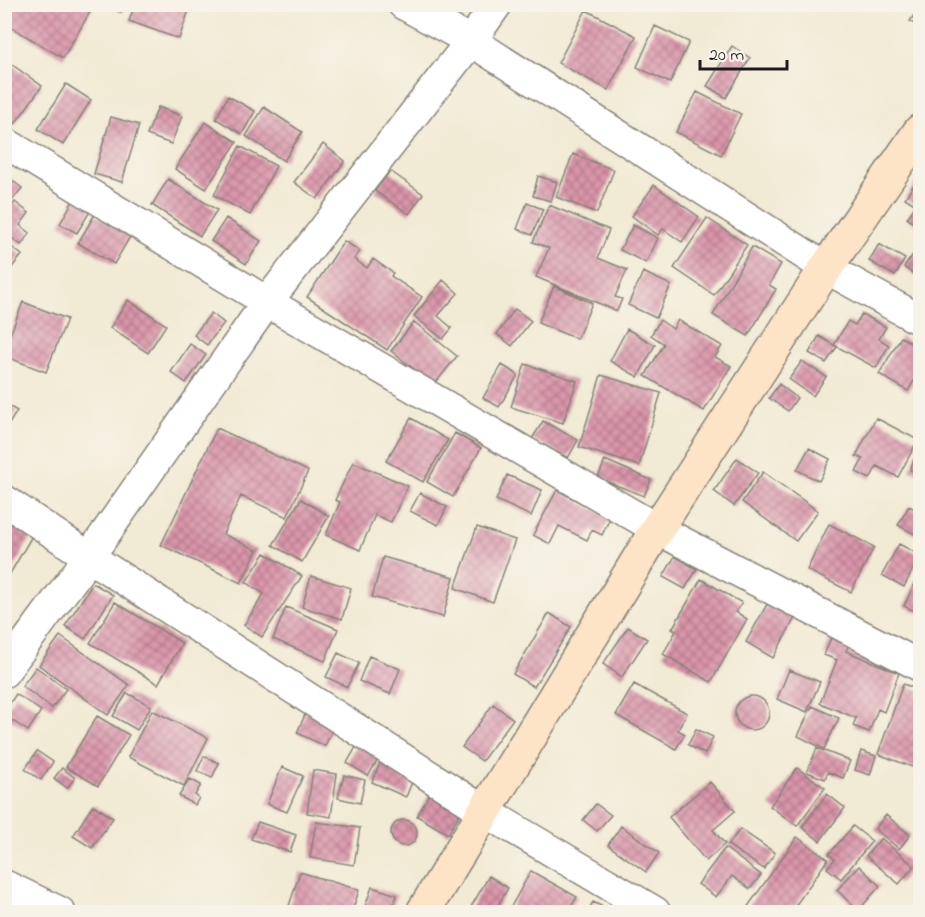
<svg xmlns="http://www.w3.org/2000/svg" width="925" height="917" viewBox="0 0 925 917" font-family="'Indie Flower',sans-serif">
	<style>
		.building { fill: url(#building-cross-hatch) }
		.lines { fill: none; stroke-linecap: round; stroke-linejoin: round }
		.street-casing { stroke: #868378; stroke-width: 33 }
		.secondary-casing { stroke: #868378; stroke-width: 36 }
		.street { stroke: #fff; stroke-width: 30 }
		.secondary { stroke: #fee4c6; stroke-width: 33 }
	</style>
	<defs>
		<pattern id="building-cross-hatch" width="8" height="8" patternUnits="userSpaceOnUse" patternTransform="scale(1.5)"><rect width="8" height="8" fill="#da95aa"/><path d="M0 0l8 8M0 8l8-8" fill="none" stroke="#b0798a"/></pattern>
	</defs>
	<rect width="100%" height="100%" fill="#f7f3e8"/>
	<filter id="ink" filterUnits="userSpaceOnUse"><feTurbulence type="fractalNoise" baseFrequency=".0167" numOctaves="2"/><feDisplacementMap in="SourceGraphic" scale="12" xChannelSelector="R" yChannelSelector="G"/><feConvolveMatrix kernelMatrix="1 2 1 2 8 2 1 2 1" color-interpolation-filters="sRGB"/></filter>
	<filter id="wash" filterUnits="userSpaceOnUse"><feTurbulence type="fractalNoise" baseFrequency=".008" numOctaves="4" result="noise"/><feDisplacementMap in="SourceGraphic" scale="24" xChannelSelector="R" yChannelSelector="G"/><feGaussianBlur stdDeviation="1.35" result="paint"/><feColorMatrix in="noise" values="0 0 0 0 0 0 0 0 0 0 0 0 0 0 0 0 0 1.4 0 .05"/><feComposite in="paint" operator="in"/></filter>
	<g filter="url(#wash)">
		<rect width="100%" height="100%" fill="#f1ead4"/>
		<g id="blocks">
			<!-- building -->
			<path class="building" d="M10,4H17L21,7L23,4H89L93,7L63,58L4,23V14Z
				M106,4H125L121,12Z
				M135,4H191L179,39L129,21Z
				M920,7V28L910,21Z
				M586,10L636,36L608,90L558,63Z
				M655,26L689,42L670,83L637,67Z
				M732,46L750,58L726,98L707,86Z
				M4,59L42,86L15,124L4,117Z
				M66,84L91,100L63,145L38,129Z
				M697,92L741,114L721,155L676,132Z
				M228,96L255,111L242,134L216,119Z
				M158,107L182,116L171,144L147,135Z
				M264,107L302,132L284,161L246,136Z
				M111,117L139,125L122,182L94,174Z
				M205,122L237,142L206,189L175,169Z
				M323,144L345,161L317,199L294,182Z
				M240,146L276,166L250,215L214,195Z
				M573,154L614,170L597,213L556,197Z
				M390,171L423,194L409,214L375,191Z
				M4,174L22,188L4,210Z
				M538,176L557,182L551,201L533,196Z
				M920,176V228L907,218L916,205L905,198Z
				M168,179L217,210L200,236L152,205Z
				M654,185L699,217L682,242L663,229L658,235L632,216Z
				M75,197L92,208L77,233L60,224Z
				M15,202L29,213L20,225L30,233L21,245L4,232V215Z
				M527,203L543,209L532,235L517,229Z
				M549,205L609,230L598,258L627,270L615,297L622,299L617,311L536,277L549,248L533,242Z
				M95,214L131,235L114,264L78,243Z
				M226,218L261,241L246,264L211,241Z
				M707,218L747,245L714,295L674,268Z
				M633,225L658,238L646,263L620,250Z
				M4,241L22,255L4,277Z
				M344,241L360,251L354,259L367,268L373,259L393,273L391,276L422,297L387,350L307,297Z
				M879,244L905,259L895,276L869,261Z
				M752,247L781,264L769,285L776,289L748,336L713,315Z
				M914,253L920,258V279L904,267Z
				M643,272L671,285L656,318L628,305Z
				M443,280L458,293L438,316L452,328L443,339L414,316Z
				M554,286L592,303L577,339L538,323Z
				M128,300L166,325L148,353L110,328Z
				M23,302L67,319L46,372L4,356V350Z
				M515,309L531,321L512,346L497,334Z
				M211,313L224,323L207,345L194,335Z
				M862,314L886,327L879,339L889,345L876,368L834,345L848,321L855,325Z
				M660,320L673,329L678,320L722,346L715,357L731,366L704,411L645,376L664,344L651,335Z
				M414,322L457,356L434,385L391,351Z
				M627,329L655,345L638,377L610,361Z
				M819,336L837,347L826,363L809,353Z
				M901,337L920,348V370L908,391L879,374Z
				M190,344L206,355L186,383L171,372Z
				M802,361L826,377L813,396L789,379Z
				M525,364L577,381L563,423L511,407Z
				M502,365L518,375L499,407L483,398Z
				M601,375L661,393L639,466L579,447Z
				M779,384L797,398L788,411L769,398Z
				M4,403L17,411L4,432Z
				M411,418L448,440L423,482L386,461Z
				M876,418L918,440L898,477L877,466L870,479L856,472L863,459L856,456Z
				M543,421L578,440L568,458L532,439Z
				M217,428L308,471L287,517L241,496L223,534L257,550L241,583L161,545Z
				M455,433L481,448L453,497L427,482Z
				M920,444V474L910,470Z
				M809,448L830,459L819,481L797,470Z
				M737,458L758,473L734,506L714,491Z
				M605,460L651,480L644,496L598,478Z
				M353,462L408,486L391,522L375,515L360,550L326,535L340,502L335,500Z
				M763,472L818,511L796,541L742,502Z
				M507,475L542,490L531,516L496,500Z
				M557,490L610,518L602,535L592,530L587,540L559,526L550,544L533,535Z
				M420,493L447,507L438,525L410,511Z
				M301,499L329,516L302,562L273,545Z
				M909,506L920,512V537L898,525Z
				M4,520L32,536L4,584Z
				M829,524L874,547L851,592L807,570Z
				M477,527L515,540L493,602L455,588Z
				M899,544L920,555L904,587L882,575Z
				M265,553L302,576L262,637L244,625L264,594L246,582Z
				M675,556L697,569L685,589L663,577Z
				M383,557L454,577L443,617L372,597Z
				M920,572V614L904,606Z
				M311,576L351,588L342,619L302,607Z
				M701,579L742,603L736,612L747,619L711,682L663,654L676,631L672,629Z
				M93,583L113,595L85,639L65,626Z
				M770,599L797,614L773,658L746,642Z
				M115,602L182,643L158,684L90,643Z
				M286,607L338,629L325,661L273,639Z
				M549,613L571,627L534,687L513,674Z
				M628,627L647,639L622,677L603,664Z
				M832,635L850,642L846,651L899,673L884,712L878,709L869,732L853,726L856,718L820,703L837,660L824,655Z
				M60,636L129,685L108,715L39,665Z
				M338,653L359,663L347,687L326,677Z
				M369,656L400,669L390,694L359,681Z
				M36,667L66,689L52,708L22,686Z
				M789,670L820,682L807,712L777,699Z
				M634,684L687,713L678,730L685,734L676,749L616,715Z
				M903,684L920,690V770L878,754Z
				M127,693L151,706L137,730L113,716Z
				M16,694L41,711L28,731L4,715V712Z
				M735 713a17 17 0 1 1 34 0a17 17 0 1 1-34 0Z
				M493,704L513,719L482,761L462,747Z
				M812,706L839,718L824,749L798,736Z
				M308,708L336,721L325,746L297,733Z
				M152,710L208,738L184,786L128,757Z
				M97,716L129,735L98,786L66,767Z
				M696,729L713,737L705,754L688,745Z
				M360,740L382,753L368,776L347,763Z
				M817,748L850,761L843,778L828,772L825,779L807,772Z
				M37,751L53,762L41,780L25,769Z
				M861,751L876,756L870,775L855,770Z
				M204,756L219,763L212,778L197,771Z
				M382,758L416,772L406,797L372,782Z
				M282,767L303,776L287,812L267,804Z
				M62,768L75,778L67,788L54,778Z
				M797,768L825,788L797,826L770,806Z
				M313,770L337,774L331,817L307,813Z
				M920,770V786L915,784Z
				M344,775L365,780L360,803L338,798Z
				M190,779L201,785L195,795L199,798L195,805L179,796Z
				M710,782L735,811L713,830L725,844L706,861L669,817Z
				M433,788L465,805L448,834L417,816Z
				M827,794L845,808L820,841L802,827Z
				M596,804L611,815L597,831L583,820Z
				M93,805L113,818L92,848L73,836Z
				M886,815L910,835L899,849L875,829Z
				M391 833a13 13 0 1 1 26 0a13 13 0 1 1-26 0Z
				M258,822L296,835L290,852L251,839Z
				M316,822L360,828L354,865L310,858Z
				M621,826L659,853L646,872L608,845Z
				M853,826L872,841L841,879L827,868L835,859L829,854Z
				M740,829L775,853L764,869L728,845Z
				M797,837L828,859L791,912H744Z
				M881,838L914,866L899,884L866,856Z
				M725,848L761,875L750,889L732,876L716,897L698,884Z
				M859,866L880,886L858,911L837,890Z
				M531,871L577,897L568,912H508Z
				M300,872L359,890L352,912H287Z
				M489,876L508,888L494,912H468Z
				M372,887L397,895L391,912H363Z
				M593,902L613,912H587Z"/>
		</g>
	</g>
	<g filter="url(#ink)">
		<use href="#blocks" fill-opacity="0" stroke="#868378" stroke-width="1.5"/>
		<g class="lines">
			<defs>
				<path id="street" d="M403,4L471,41L826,268L920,320
					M4,142L267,302L657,529L920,666
					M4,500L89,557L484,811L655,912
					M4,672L89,557L267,302L471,41L497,4
					M4,885L60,912"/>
				<path id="secondary" d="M423,912L657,529L826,268L920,131"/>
			</defs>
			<!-- street casing -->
			<use href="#street" class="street-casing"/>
			<!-- secondary casing -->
			<use href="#secondary" class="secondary-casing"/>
			<!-- street -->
			<use href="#street" class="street"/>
			<!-- secondary -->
			<use href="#secondary" class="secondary"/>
		</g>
	</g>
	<!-- margin -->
	<rect width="925" height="917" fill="none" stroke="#f7f3e8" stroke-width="24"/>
	<!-- scale -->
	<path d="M700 60v9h87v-9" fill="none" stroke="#1c1c1c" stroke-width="3"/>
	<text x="709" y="60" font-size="18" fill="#1c1c1c" stroke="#f7f3e8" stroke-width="4.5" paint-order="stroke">20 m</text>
</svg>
